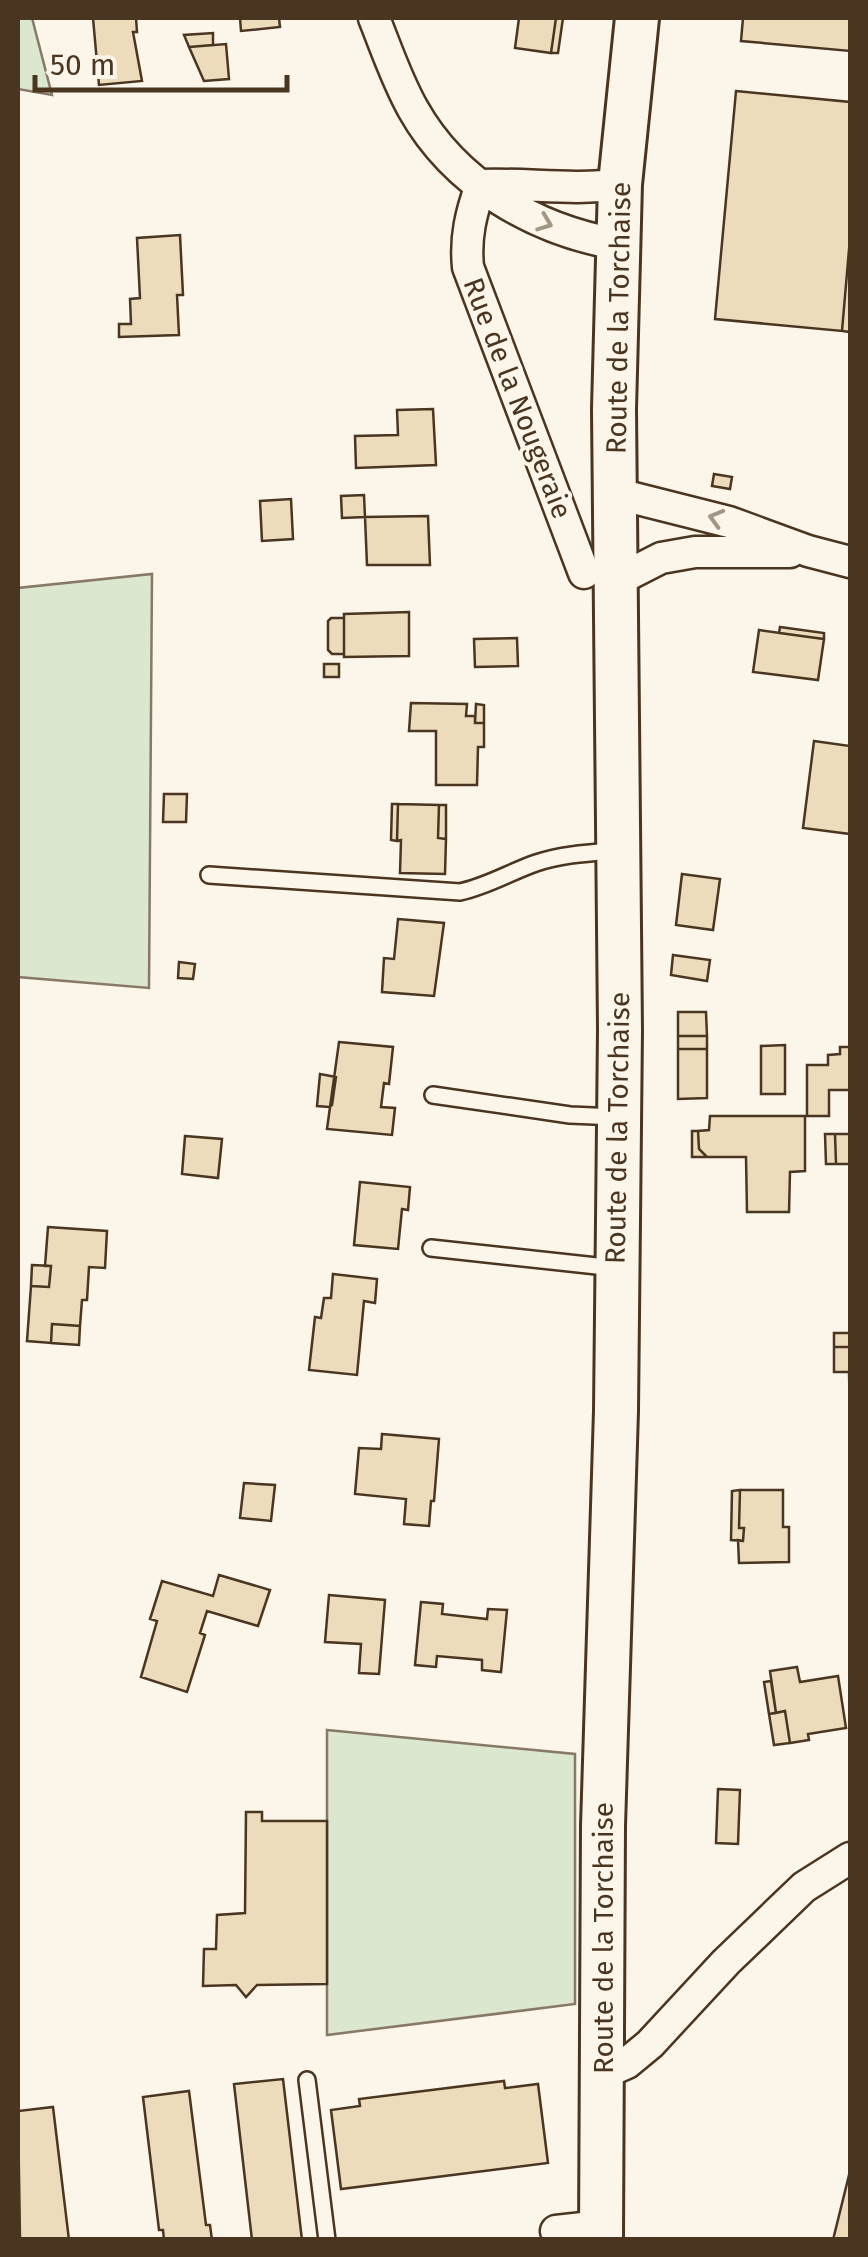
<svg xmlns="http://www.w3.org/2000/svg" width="868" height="2257" viewBox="0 0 868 2257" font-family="'Fira Sans',sans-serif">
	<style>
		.green { fill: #dce7d0; stroke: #887966; stroke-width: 2.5 }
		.building { fill: #ecdcbc; stroke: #4a3520; stroke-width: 2.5 }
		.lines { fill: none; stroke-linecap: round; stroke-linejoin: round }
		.service-casing { stroke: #4a3520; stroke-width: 20 }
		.minor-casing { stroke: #4a3520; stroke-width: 35 }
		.secondary-casing { stroke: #4a3520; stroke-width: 48 }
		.service { stroke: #fbf6e9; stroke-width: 15 }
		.minor { stroke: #fbf6e9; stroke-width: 30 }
		.secondary { stroke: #fbf6e9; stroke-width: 42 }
		.oneway { stroke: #a29684 }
		.labels { text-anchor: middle; stroke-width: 8; stroke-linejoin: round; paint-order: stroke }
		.street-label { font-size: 28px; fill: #4a3520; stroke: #fbf6e9 }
	</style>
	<rect width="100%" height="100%" fill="#fbf6e9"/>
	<!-- green -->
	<path class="green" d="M18,18H32L52,95L18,89Z
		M152,574L149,988L18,977V588Z
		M327,1730L575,1754V2004L327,2035Z"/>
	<!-- building -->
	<path class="building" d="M93,18H136L137,32H133L142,81L99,85Z
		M240,18H279L280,27L241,31Z
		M519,18H556L551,53L515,48Z
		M556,18H563L558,53H551Z
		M743,18H850V51L741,41Z
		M213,33V45L189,47L184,35Z
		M226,44L229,79L204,81L189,47Z
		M736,91L850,102V238L842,331L715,319Z
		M180,235L183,295H177L179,335L119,337V324H131L130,299L140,298L137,238Z
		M850,238V332L842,331Z
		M433,409L436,465L356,468L355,436L398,435L397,410Z
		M714,474L732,477L730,489L712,486Z
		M364,495L365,517L342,518L341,496Z
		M291,499L293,539L262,541L260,501Z
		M428,516L430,565H367L365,517Z
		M409,612V656L344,657V614Z
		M331,618H344V654H332L328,650V621Z
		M780,627L824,633V639L779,633Z
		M759,630L824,639L818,680L753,672Z
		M517,638L518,666L475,667L474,639Z
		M324,664H339V677H324Z
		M411,703L467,704L466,716H475V723H484V747H478L477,785H436V731H409Z
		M476,704L484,705V723H475Z
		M814,741L850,746V834L803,828Z
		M164,794H187L186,822H163Z
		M392,804H398L397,841L391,840Z
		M398,804L439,805L438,838L446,839L445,874L400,873L401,840L397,841Z
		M439,805H446V839L438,838Z
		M682,874L720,879L713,930L676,925Z
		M398,919L444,923L434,996L382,992L384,958L394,959Z
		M673,955L710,960L707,981L671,975Z
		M179,962L195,964L193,979L178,978Z
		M678,1012H706L707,1036H678Z
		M678,1036H707V1049H678Z
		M339,1042L393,1047L389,1084L384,1083L381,1107L395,1108L392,1135L327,1129Z
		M785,1045V1094H761V1046Z
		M840,1047H850V1090H829V1116H807V1065H828V1055L840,1054Z
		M678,1049H707V1098L678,1099Z
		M320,1074L336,1077L332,1105L329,1107L317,1106Z
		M710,1116H805V1171L790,1172L789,1212H747L746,1157H707L699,1149L698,1131L709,1130Z
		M692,1131H698L699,1149L707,1157H692Z
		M825,1134H835L836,1164H826Z
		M835,1134H850V1164H836Z
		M185,1136L222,1139L218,1178L182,1174Z
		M360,1182L410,1187L408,1210L402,1209L398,1249L354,1245Z
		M48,1227L107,1231L105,1268L89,1267L87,1300H82L80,1326L52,1324L51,1343L27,1341L31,1286L49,1287L51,1266H45Z
		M32,1265L51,1266L49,1287L31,1286Z
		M333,1274L377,1279L375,1303L364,1301L357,1375L309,1370L315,1317L321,1318L324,1298H331Z
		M52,1324L80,1326L79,1345L51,1343Z
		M834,1333H850V1347H834Z
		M834,1347H850V1418L849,1372H834Z
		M382,1434L439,1439L434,1501H431L429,1526L404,1524L406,1499L355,1494L359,1448L381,1449Z
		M244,1483L275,1485L271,1521L240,1518Z
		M740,1490H783V1527H789V1562L739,1563L738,1540L743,1541L744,1528H739Z
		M740,1490L739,1528H744L743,1541L731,1540L732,1491Z
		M219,1575L270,1590L258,1626L207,1611L200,1633L205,1635L187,1692L141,1677L157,1621L150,1619L162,1581L213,1596Z
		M329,1595L385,1600L379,1674L359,1673L361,1644L325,1642Z
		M421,1602L443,1604L442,1614L487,1619L488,1609L507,1610L501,1672L482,1670V1660L437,1656L436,1667L415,1665Z
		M797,1667L800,1682L838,1676L846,1728L808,1734L809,1740L790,1743L785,1711L776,1713L770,1671Z
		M771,1681L776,1713L769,1714L764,1682Z
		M785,1711L790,1743L774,1745L769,1714Z
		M718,1789L740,1790L738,1844L716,1843Z
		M246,1812H262V1821H327V1984L257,1985L246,1997L236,1985L203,1986L204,1949H216L217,1915L245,1913Z
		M283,2079L302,2240H252L234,2084Z
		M504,2081L505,2088L538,2084L548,2163L341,2189L331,2110L360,2106L359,2099Z
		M189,2091L206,2225H210L212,2240H164L163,2230H159L143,2097Z
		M53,2107L69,2240H20L18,2111Z
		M850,2171V2240H833Z"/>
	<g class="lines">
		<defs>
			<path id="service" d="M209,875L460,892C488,886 510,872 536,863C563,854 589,853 617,851
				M433,1095L570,1115L617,1117
				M431,1248L615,1268
				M307,2080L327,2240"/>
			<path id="minor" d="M374,18C386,48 397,81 413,109C455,184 535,230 617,244
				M481,185C471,213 465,237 468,267L584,573
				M481,185C528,183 573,191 620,184
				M614,493L729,522L808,551L850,562
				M616,581L661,558L695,552H790
				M602,2074L627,2063L650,2044L726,1962L804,1887L850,1858
				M556,2231L601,2226"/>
			<path id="secondary" d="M601,2240L603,1826L616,1411L620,1030L614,409L620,184L637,18"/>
		</defs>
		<!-- service casing -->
		<use href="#service" class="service-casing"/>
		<!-- minor casing -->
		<use href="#minor" class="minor-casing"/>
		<!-- secondary casing -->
		<use href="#secondary" class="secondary-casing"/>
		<!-- service -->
		<use href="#service" class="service"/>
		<!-- minor -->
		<use href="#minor" class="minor"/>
		<!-- secondary -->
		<use href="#secondary" class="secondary"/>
	</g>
	<!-- one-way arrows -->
	<defs><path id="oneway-chevron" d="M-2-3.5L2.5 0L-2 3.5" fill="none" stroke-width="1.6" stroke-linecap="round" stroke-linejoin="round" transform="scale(2.5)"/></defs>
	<g class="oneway">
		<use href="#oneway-chevron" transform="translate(545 223) rotate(21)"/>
		<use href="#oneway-chevron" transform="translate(716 518) rotate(-164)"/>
	</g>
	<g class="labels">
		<!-- street labels -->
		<g class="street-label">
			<text transform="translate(618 318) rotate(-89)" y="10">Route de la Torchaise</text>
			<text transform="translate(518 398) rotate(69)" y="10">Rue de la Nougeraie</text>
			<text transform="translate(617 1128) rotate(-89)" y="10">Route de la Torchaise</text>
			<text transform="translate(603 1938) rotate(-90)" y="10">Route de la Torchaise</text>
		</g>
	</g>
	<!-- border -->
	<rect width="868" height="2257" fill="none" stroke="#4a3520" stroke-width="40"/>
	<!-- scale -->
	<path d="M35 75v15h252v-15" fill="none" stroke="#4a3520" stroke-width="5"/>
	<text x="50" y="75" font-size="30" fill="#4a3520" stroke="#fbf6e9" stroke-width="8" paint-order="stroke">50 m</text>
</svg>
